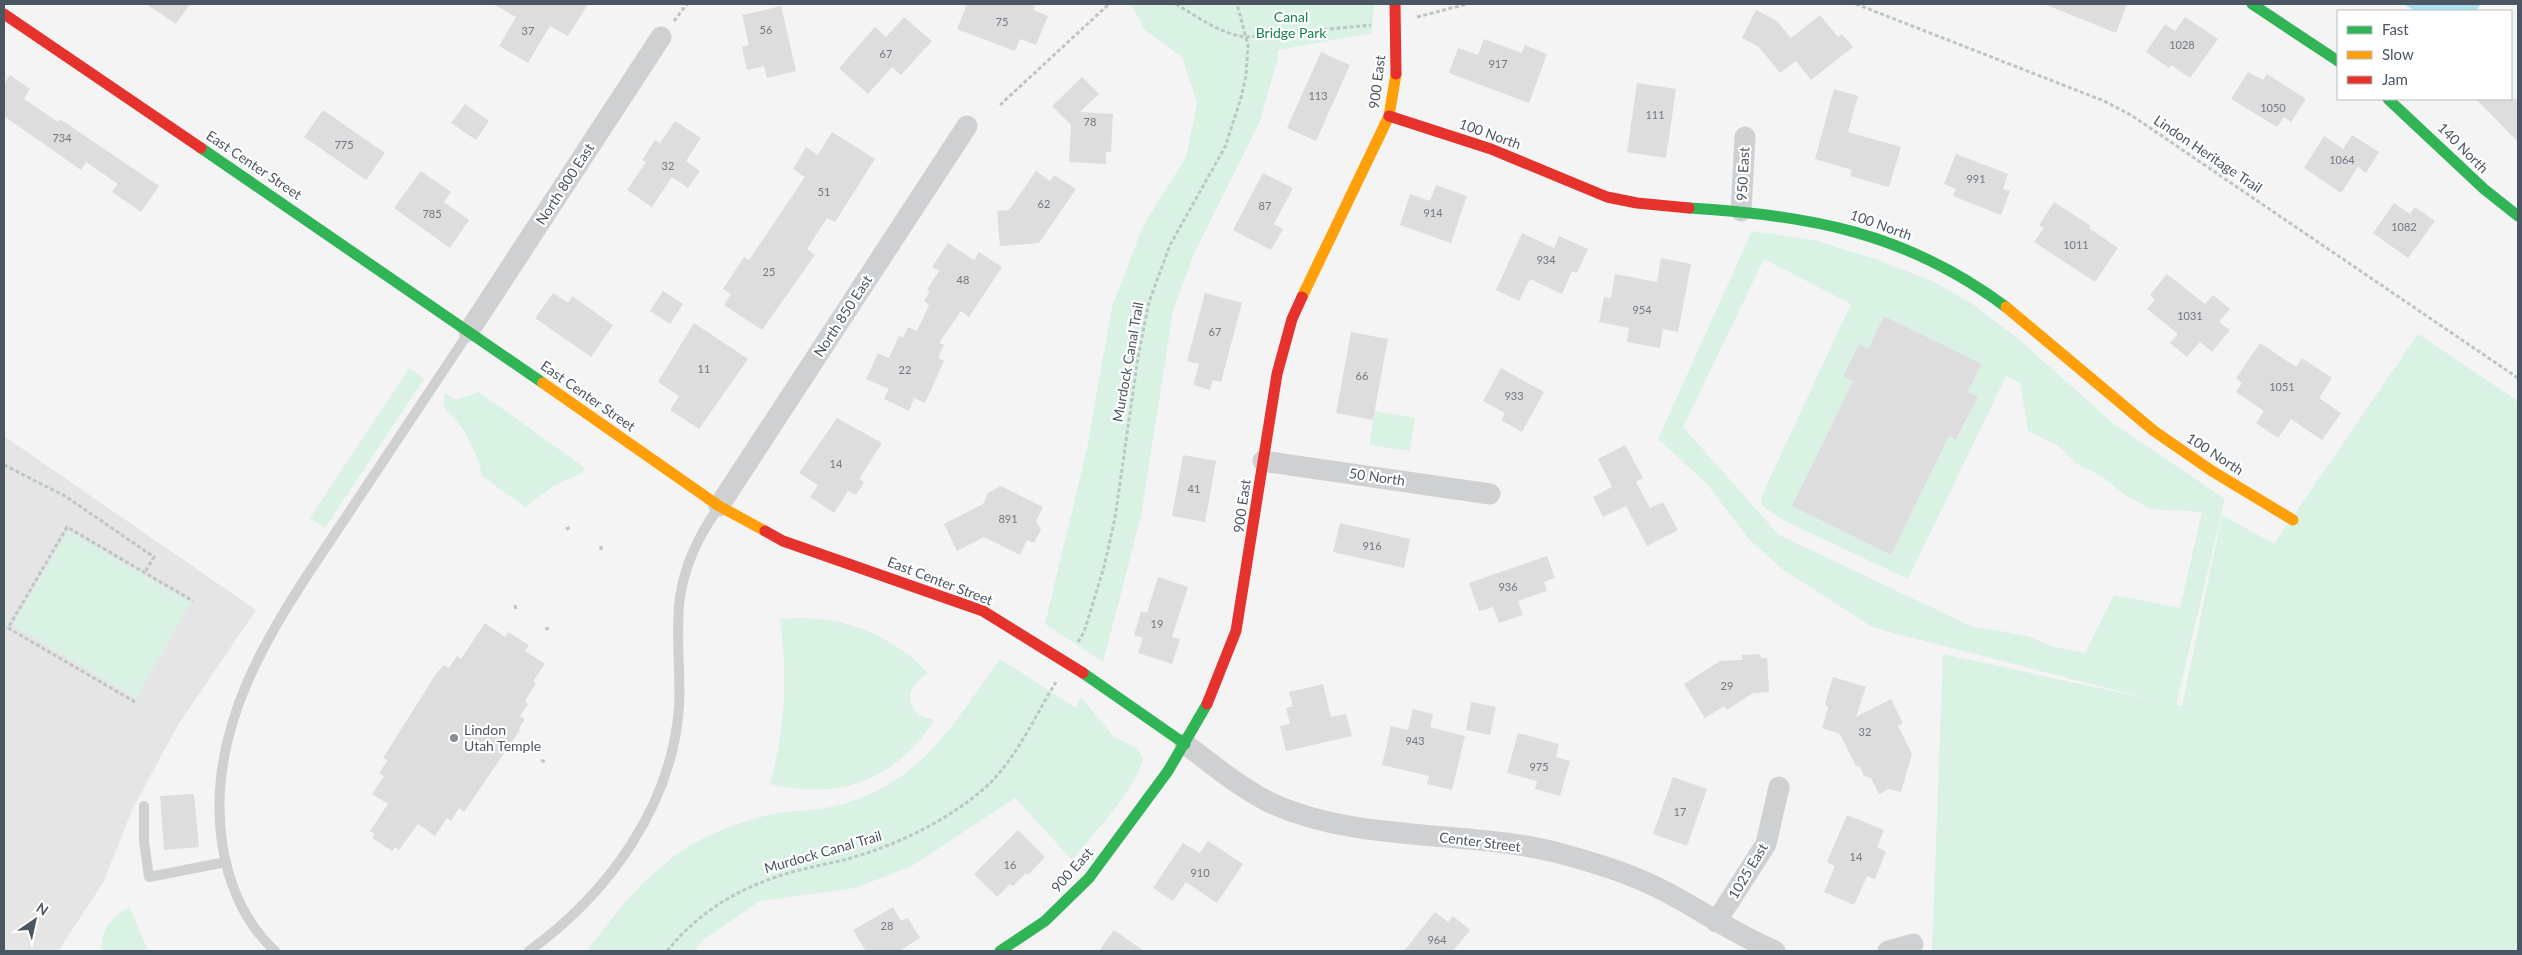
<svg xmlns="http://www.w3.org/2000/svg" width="2522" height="955" viewBox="0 0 2522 955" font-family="Lato,sans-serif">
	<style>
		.education { fill: #e6e5e6 }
		.green { fill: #d9f2e3; fill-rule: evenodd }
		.water { fill: #aee2f0 }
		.building { fill: #ddddde }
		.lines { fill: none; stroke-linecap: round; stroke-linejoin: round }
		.path { stroke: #bcc7c4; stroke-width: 3; stroke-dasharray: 4 2.5; stroke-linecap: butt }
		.lane { stroke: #ced0d2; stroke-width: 10 }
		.street { stroke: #ced0d2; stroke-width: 21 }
		.fast { stroke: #30b455; stroke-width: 11 }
		.slow { stroke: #ff9f0a; stroke-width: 11 }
		.jam { stroke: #e5322d; stroke-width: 11 }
		.poi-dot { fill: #868d94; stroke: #fff; stroke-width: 2 }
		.labels { text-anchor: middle; stroke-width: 4.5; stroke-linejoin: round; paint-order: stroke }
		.number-label { font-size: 11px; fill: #707881 }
		.park-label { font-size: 14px; fill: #17864f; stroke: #fff }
		.street-label { font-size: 14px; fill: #4a5661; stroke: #fff }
		.poi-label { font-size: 14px; fill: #4a5661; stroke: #fff; text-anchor: start }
	</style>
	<rect width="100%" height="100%" fill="#f4f4f4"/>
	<!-- education -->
	<path class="education" d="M4,436L256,610L178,725L133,808L103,883L58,951H4Z"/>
	<!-- green -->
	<path class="green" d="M1131,4H1374L1372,33L1278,50V58L1260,121L1193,256L1173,311L1141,516L1103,662L1045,624L1087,448L1112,307L1143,226L1186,157L1197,104L1182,57L1145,30Z
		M1752,231L1817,241L1878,260L1934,282L1974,305L2022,342L2114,424L2225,499L2176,705L2182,706L2222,515L2274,544L2418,334L2518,401V951H1932L1943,654L2154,700L1874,628L1782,569L1748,538L1707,484L1658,439ZM1764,259L1851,304L1763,493L1761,505L1783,520L1908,579L2006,376L2020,383L2028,431L2057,445L2077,464L2103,477L2125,495L2150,509L2202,512L2180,608L2114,595L2085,653L2053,647L2030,637L2001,631L1973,627L1779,535L1683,427ZM1884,316L1982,364L1968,392L1978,397L1957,440L1949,436L1891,555L1792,506L1853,381L1844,376L1859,345L1868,349Z
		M409,368L424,379L325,528L310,518Z
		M479,392L585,468L582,473L553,486L525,507L482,476L479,462L465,432L443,405L445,393L456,400Z
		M1375,411L1415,418L1410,451L1369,445Z
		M68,531L191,603L136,698L13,625Z
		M796,618C848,618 892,635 928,673C910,684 903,701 920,716L934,720C896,780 839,801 770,784C785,729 788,676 780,619Z
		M1000,659L1076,708L1081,697L1113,736L1138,749L1143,758C1136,789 1093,835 1072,860L1015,798L912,866L855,888L760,901L704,939L694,951H587C644,875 681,834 778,813C795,810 813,811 831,807C855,802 880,791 900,777C942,748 970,700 1000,659Z
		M130,907L148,951H102C100,930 112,916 130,907Z"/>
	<!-- water -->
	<path class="water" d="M2404,4H2481L2475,11H2415Z"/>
	<!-- building -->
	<path class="building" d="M146,4H190L176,24Z
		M493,4H588L568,36L550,26L528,63L499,46L516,17Z
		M967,4H1035L1033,10L1048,16L1036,45L1020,39L1015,51L957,29Z
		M2044,4H2127L2116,33Z
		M781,6L796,71L767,78L764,66L747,70L742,47L749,45L742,15Z
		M1756,10L1777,21L1791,38L1820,15L1838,37L1842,34L1853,47L1811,80L1796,61L1780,73L1759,47L1742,38Z
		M904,17L932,41L901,75L892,67L868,94L839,68L875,27L886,37Z
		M2185,17L2218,39L2190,78L2171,65L2169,68L2146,52L2165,24L2175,31Z
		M1484,39L1522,53L1525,45L1547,54L1529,103L1449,73L1458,48L1478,55Z
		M1321,52L1350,65L1316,141L1287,128Z
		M2248,72L2263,80L2267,74L2306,99L2291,122L2284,117L2277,127L2231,99Z
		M10,75L30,89L24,99L58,122L60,119L159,186L141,212L112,192L118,184L86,162L81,170L4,116V84Z
		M1082,77L1099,94L1080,112L1113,114L1111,152H1106V164L1069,162L1071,125L1052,106Z
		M1637,83L1676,89L1666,158L1627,152Z
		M1834,89L1858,96L1848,132L1901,147L1889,187L1850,176L1852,170L1815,159Z
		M2476,99H2518V142Z
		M465,104L489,121L476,140L451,123Z
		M323,110L385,153L366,180L304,137Z
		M675,121L701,138L686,161L700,171L688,188L672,177L652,207L627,190L646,162L642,160L655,140L660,143Z
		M832,132L875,159L835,222L827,218L807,249L815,255L762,330L724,305L731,294L723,289L744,257L749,260L805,177L793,169L806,147L818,155Z
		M2352,135L2379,152L2366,173L2358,167L2341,193L2304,168L2324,136L2343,149Z
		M1956,154L2008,174L2003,189L2010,191L2001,215L1953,196L1956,189L1944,184Z
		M421,171L451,192L444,202L469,220L450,248L394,208Z
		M1036,171L1050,181L1054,175L1076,189L1039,243L1000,246L997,211L1009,210Z
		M1263,173L1293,188L1274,224L1283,229L1271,250L1233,230Z
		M1436,185L1467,196L1451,243L1400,225L1410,194L1430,201Z
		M2054,202L2091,226L2089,228L2118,248L2095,282L2034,242L2044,228L2039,225Z
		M2394,203L2410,214L2415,207L2435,221L2408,258L2373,233Z
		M1522,233L1554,248L1559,236L1588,249L1577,273L1572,271L1562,294L1530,279L1519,301L1496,290Z
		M948,243L974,260L979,252L1002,267L969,317L961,311L939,343L944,345L938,358L944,361L925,403L914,398L909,411L884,399L889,389L866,379L878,353L889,358L899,336L903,338L908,327L917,331L929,305L924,301L930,292L927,290L939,271L932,267Z
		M1661,258L1691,264L1678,332L1663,329L1660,348L1627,342L1629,328L1599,322L1604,297L1611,298L1615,274L1657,282Z
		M2167,274L2205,304L2213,295L2230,309L2219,322L2230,330L2212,352L2200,342L2187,357L2170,343L2178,334L2147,309L2155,300L2150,295Z
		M663,291L683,304L670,324L650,311Z
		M553,293L568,303L572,296L613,325L591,357L535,318Z
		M1205,293L1242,303L1221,382L1213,380L1210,390L1193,385L1199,364L1187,361Z
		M1884,316L1982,364L1968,392L1978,397L1956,440L1949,436L1891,555L1792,506L1853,381L1843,376L1859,344L1868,349Z
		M694,323L748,359L699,429L670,410L679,396L658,382Z
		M1351,332L1388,339L1373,420L1336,413Z
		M2260,343L2296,367L2302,358L2332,378L2319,398L2341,413L2322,440L2291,419L2278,438L2256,423L2264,411L2236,392L2242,383L2236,378Z
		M1501,368L1544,392L1522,432L1501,420L1505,413L1483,401Z
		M837,418L882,443L859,479L864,482L856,495L848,491L834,513L810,497L818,485L799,473Z
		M1625,445L1643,478L1636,482L1650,508L1663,502L1678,530L1647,546L1626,506L1603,517L1593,497L1612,487L1598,459Z
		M1183,455L1216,461L1205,522L1172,516Z
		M1001,486L1043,507L1036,521L1041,530L1034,543L1027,540L1020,555L984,537L957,551L944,524L983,504L988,493Z
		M1340,523L1410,539L1404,568L1333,552Z
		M1547,556L1555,578L1544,582L1547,591L1518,601L1523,615L1499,623L1493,607L1479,611L1469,583Z
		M1158,577L1188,587L1172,637L1180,639L1172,664L1138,653L1143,638L1134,635L1141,611L1147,613Z
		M485,623L505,637L508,632L518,638L529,645L525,651L545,664L533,681L536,683L525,701L528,704L520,716L525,719L519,728L520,730L464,812L459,808L451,821L447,818L435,836L418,824L399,850L395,847L392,851L372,838L375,834L370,831L388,804L372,794L384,776L379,773L388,760L383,758L436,674L444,665L449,668L457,656L461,659Z
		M1760,654L1761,658H1767L1769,692L1753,693L1727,710L1724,706L1705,718L1684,684L1720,661L1742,660V655Z
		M1833,677L1866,687L1856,717L1891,699L1903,723L1898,726L1912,754L1901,792L1889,789L1879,794L1871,778L1864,776L1860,767L1856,766L1840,734L1822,728L1828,708L1825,703Z
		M1323,684L1331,717L1346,714L1352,736L1286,751L1280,726L1290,724L1286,708L1293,706L1289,692Z
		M1471,702L1496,707L1490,735L1466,730Z
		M1413,709L1433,714L1430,727L1465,736L1452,790L1427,784L1429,776L1382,765L1391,726L1408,730Z
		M1518,733L1559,744L1556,757L1570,761L1560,796L1535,789L1537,781L1507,773Z
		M1673,777L1707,789L1687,846L1653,834Z
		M194,794L199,847L164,850L160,796Z
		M1847,815L1884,830L1877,847L1886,852L1875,879L1867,876L1854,905L1824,892L1835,866L1827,862Z
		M1018,830L1045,857L1028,875L1026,873L1013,886L1010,884L997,897L974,874Z
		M1208,841L1243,864L1217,903L1186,882L1173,901L1153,888L1183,843L1200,853Z
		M893,907L901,921L908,918L920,938L899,951H866L853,930Z
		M1435,912L1448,922L1453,916L1470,930L1453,951H1404Z
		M1114,930L1144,951H1099Z"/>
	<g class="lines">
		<!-- path -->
		<path class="path" d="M1176,4C1198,17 1220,34 1246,37L1371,25
			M1856,4L2104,101L2131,115L2518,378
			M1417,17L1467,4
			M674,21L687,4
			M1000,105L1109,4
			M4,465L65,496L154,557L145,572
			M566,529L571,527
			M601,546V551
			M515,605L516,610
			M545,629L550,628
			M1078,642L1084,632L1104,567L1115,518L1138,357L1149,302L1170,245L1225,147L1241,98L1246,76L1248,45L1237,4
			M135,702L8,628L67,527L193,601
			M541,760L545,762
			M667,951C701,909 744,885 796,871C814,866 833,863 851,858C899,844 949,820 987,786C1016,759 1035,716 1056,682"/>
		<!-- lane -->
		<path class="lane" d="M144,806V841L149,877L226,862
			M275,951C245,923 230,888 223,849C201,718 284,611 352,508C391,450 430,390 469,332
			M529,951C608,894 672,806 679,707C681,671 675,632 680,597C685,563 699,535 718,508"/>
		<!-- street -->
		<path class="street" d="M1741,211L1745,137
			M469,331L661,37
			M1263,461L1490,494
			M719,506L967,126
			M1185,744C1212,764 1239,787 1269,802C1360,845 1471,828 1566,855C1606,866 1643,878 1679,899C1711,917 1741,937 1775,951
			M1716,922L1766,844L1779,787
			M1888,951L1913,944"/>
		<!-- fast -->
		<path class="fast" d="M2252,4L2338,61
			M2388,99L2484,189L2518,216
			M201,148L543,383
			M1689,208C1810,215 1907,233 2006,307
			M1083,673L1185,744
			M1000,951L1045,921L1089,878L1168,771L1207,704"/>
		<!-- slow -->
		<path class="slow" d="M1302,297L1389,116L1396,74
			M2006,307L2154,431L2212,471L2293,520
			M543,383L719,506L765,531"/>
		<!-- jam -->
		<path class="jam" d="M1395,4L1396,74
			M4,14L201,148
			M1389,116L1491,149L1607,197L1637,203L1689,208
			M765,531L783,541L983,611L1083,673
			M1207,704L1236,631L1277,374L1292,319L1302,297"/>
	</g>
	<!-- markers -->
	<circle class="poi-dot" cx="454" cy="738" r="5"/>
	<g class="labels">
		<!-- number labels -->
		<g class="number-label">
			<text x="1002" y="26">75</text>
			<text x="766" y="34">56</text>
			<text x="528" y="35">37</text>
			<text x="2182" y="49">1028</text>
			<text x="886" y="58">67</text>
			<text x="1498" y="68">917</text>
			<text x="1318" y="100">113</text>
			<text x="2273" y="112">1050</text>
			<text x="1655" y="119">111</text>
			<text x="1090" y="126">78</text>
			<text x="62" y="142">734</text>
			<text x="344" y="149">775</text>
			<text x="2342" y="164">1064</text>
			<text x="668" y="170">32</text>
			<text x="1976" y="183">991</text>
			<text x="824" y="196">51</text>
			<text x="1044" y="208">62</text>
			<text x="1265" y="210">87</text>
			<text x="1433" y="217">914</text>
			<text x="432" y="218">785</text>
			<text x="2404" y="231">1082</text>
			<text x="2076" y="249">1011</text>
			<text x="1546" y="264">934</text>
			<text x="769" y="276">25</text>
			<text x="963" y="284">48</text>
			<text x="1642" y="314">954</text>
			<text x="2190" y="320">1031</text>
			<text x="1215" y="336">67</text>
			<text x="704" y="373">11</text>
			<text x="905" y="374">22</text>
			<text x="1362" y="380">66</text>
			<text x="2282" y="391">1051</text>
			<text x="1514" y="400">933</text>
			<text x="836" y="468">14</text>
			<text x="1194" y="493">41</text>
			<text x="1008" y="523">891</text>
			<text x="1372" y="550">916</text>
			<text x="1508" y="591">936</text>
			<text x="1157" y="628">19</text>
			<text x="1727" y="690">29</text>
			<text x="1865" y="736">32</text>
			<text x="1415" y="745">943</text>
			<text x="1539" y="771">975</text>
			<text x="1680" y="816">17</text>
			<text x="1856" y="861">14</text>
			<text x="1010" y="869">16</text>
			<text x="1200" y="877">910</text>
			<text x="887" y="930">28</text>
			<text x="1437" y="944">964</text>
		</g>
		<!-- park labels -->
		<g class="park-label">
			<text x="1291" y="22">Canal<tspan x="1291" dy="16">Bridge Park</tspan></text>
		</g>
		<!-- street labels -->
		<g class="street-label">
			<text transform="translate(1377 82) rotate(-83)" y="5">900 East</text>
			<text transform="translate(1490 134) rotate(20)" y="5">100 North</text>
			<text transform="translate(2463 148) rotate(45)" y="5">140 North</text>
			<text transform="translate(2208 154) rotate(34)" y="5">Lindon Heritage Trail</text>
			<text transform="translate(254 165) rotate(34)" y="5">East Center Street</text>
			<text transform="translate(1743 174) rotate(-87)" y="5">950 East</text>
			<text transform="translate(565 184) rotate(-57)" y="5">North 800 East</text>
			<text transform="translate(1881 225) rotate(20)" y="5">100 North</text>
			<text transform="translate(843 316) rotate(-57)" y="5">North 850 East</text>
			<text transform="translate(1128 362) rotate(-80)" y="5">Murdock Canal Trail</text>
			<text transform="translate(588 396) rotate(35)" y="5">East Center Street</text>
			<text transform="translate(2215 454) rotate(33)" y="5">100 North</text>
			<text transform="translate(1377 477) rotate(8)" y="5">50 North</text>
			<text transform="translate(1242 506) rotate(-82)" y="5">900 East</text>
			<text transform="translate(940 581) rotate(21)" y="5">East Center Street</text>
			<text transform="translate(1480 842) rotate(7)" y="5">Center Street</text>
			<text transform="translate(823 852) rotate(-16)" y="5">Murdock Canal Trail</text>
			<text transform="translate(1072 870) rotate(-48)" y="5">900 East</text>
			<text transform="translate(1748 871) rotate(-59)" y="5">1025 East</text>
		</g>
		<!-- poi labels -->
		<g class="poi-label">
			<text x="464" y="735">Lindon<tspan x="464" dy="16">Utah Temple</tspan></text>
		</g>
	</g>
	<!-- border -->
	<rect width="2522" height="955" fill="none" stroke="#4a5661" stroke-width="10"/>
	<!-- legend -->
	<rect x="2337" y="10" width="175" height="90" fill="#ffffff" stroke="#b7bbc0"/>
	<rect x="2347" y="26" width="25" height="8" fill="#30b455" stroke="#b7bbc0"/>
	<text x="2382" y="35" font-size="15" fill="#4a5661">Fast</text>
	<rect x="2347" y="51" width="25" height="8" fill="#ff9f0a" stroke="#b7bbc0"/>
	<text x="2382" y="60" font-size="15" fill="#4a5661">Slow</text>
	<rect x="2347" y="76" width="25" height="8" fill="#e5322d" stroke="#b7bbc0"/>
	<text x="2382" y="85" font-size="15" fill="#4a5661">Jam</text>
	<!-- north arrow -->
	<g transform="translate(35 920) rotate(34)" stroke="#ffffff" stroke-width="4" paint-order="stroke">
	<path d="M0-4L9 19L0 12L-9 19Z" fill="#4a5661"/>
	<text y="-8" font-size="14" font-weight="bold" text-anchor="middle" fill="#4a5661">N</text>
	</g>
</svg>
